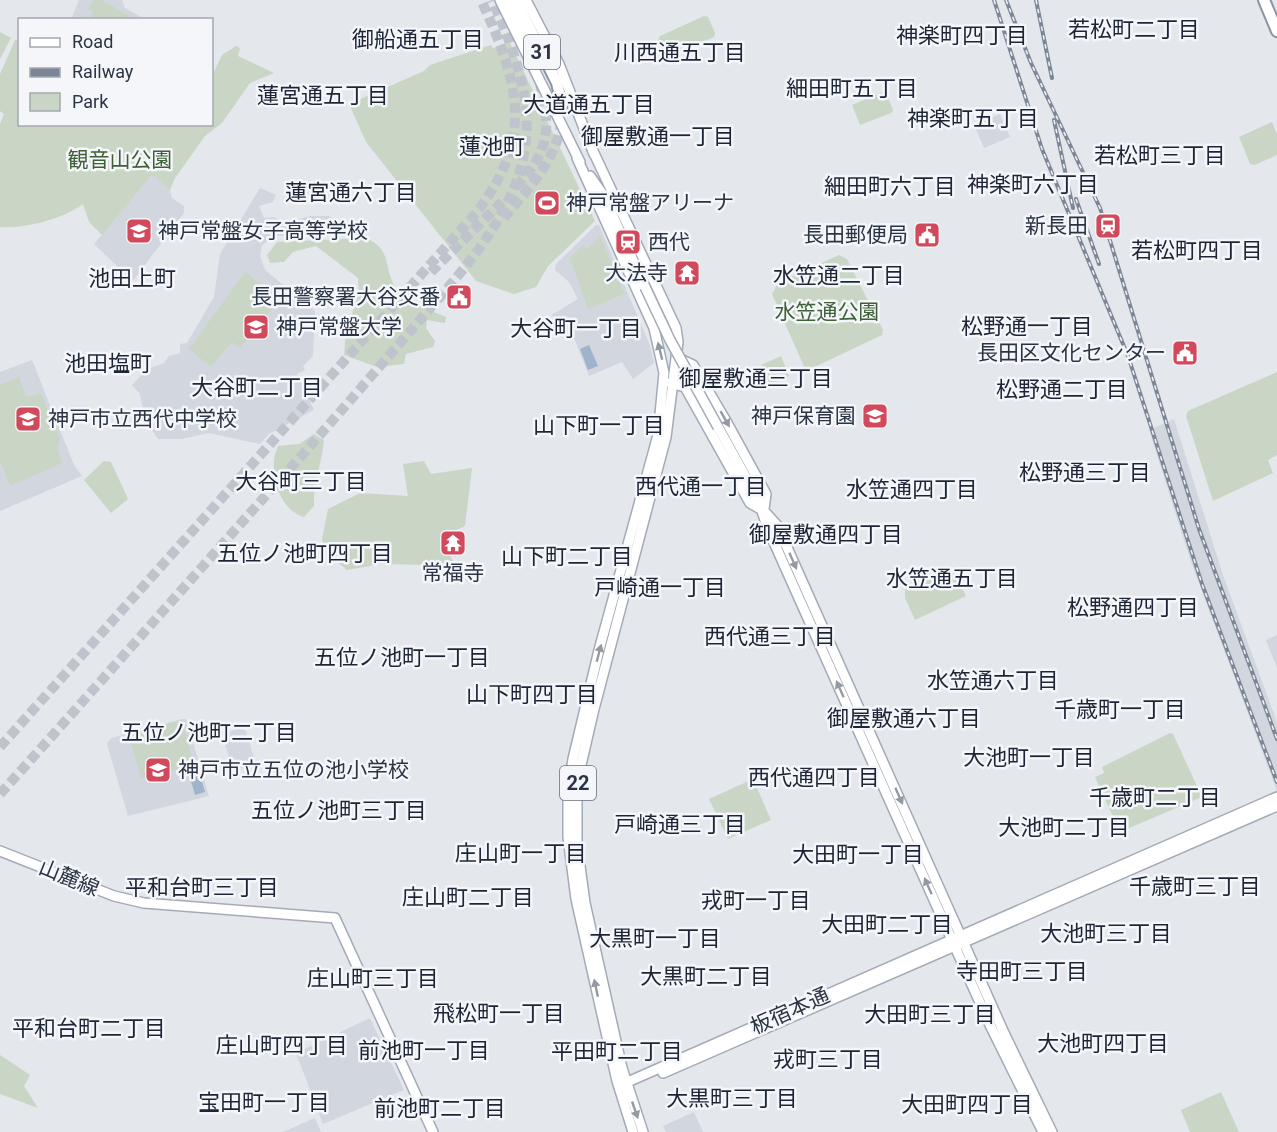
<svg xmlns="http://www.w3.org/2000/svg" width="1277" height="1132" viewBox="0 0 1277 1132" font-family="Roboto,'Noto Sans JP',sans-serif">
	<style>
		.built { fill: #d2d6de }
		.green { fill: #c9d6c5 }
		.water { fill: #9fb4cc }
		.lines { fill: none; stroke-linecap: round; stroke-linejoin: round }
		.highway-tunnel { stroke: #bfc3cb; stroke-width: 10; stroke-dasharray: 10 5; stroke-linecap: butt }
		.major-casing { stroke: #a3abb8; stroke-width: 12 }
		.highway-casing { stroke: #8b94a3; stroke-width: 14 }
		.major { stroke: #fff; stroke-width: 9 }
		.highway { stroke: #fff; stroke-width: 10 }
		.rail-casing { stroke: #7d8696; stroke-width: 4 }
		.rail { stroke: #f4f6f9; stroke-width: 1.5; stroke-dasharray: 4.5; stroke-linecap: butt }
		.major-bridge-casing { stroke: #a3abb8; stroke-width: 12; stroke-linecap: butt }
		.major-bridge { stroke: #fff; stroke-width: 9 }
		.oneway { fill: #959aa2 }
		.labels { text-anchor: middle; stroke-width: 5; stroke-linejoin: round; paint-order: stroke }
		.shield { fill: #f4f6f9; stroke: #676e7b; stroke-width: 1.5 }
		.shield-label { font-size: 20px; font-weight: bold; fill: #2b3445 }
		.park-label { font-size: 21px; fill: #3f6138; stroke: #f4f6f9 }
		.poi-label { font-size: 21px; fill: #2b3445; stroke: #f4f6f9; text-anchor: start }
		.street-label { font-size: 21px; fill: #2b3445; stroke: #f4f6f9 }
		.neighbourhood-label { font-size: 22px; fill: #1d2536; stroke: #f4f6f9 }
	</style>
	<rect width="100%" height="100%" fill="#e4e7ec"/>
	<!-- built -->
	<path class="built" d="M79,0H122L125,8L145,19L71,20Z
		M1000,114L1010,137L984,148L974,125Z
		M155,175L170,190L172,198L184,206V213L133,281L94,244L151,176Z
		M260,188L276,195L273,202L259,206L264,218L274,217L284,223L310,216H329L345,227V231L276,236L262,245L260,256L265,270L315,311L313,356L303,366L305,370L297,374L314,410L269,434L260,444L209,433L181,439H158L145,420L140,394L132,385L147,369L164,363L169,356L180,353V344L187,343L214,297L220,254Z
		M596,225H599L649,343L654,363L633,379L622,362L589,376L572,333L563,323L551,315L578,299L569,282L555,270L556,264Z
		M32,360L74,465L82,476L0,511V372Z
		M1174,419L1223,575L1277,722V791L1190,559L1149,430Z
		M1277,635V668L1266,640Z
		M182,719H186L209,796L128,816L107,744L111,738Z
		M241,728L246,731L255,762L253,765L233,771L222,734Z
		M370,1018L404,1090L323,1124L296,1053Z
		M694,1112L703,1132H666L663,1126Z
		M315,1118L321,1132H283Z"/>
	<!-- green -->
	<path class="green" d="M94,0H102L134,19H90L93,13L88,9Z
		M704,16L708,17L715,33L714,37L669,57L665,55L658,41L660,36Z
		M0,32L11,38L0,59Z
		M15,40L20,41V124H212V76L222,55L236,46L240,48L238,56L274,73L250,83L222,123L205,136L175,178L170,190L155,176H151L102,235L89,222L83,204C62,219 26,229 0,227V124L4,114L0,111V74Z
		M510,43L595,221L548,266L536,287L514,294L476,281L366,142L349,104L424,71L430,65L491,45L493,48Z
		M885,91L893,110L891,113L860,125L852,105Z
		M1272,122L1277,134V155L1255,165L1250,164L1239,137Z
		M600,236L624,294L588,309L570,258L583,245L587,249Z
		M366,238C394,251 382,267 396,288C406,303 430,310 446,317L445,323L427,320L426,328L435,341L433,347L406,354L404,364L377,367L344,355L346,332L359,292L358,278L316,246L293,252L284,262L270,263L267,255L277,242Z
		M839,255L847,259L883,330L882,335L806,371L772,294L778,283Z
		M245,272L280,299L240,348L232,342L211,367L189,349Z
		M781,356L789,376L770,385L761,365Z
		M1277,372V455L1268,460L1273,473L1213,501L1186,416L1188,411Z
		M19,377L26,397L41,393L60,439L57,447L62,463L10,486L0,461V385Z
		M314,434L324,440C322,463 313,482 314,506L304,517C278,510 267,469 278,446L299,444Z
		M104,461L111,462L128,499L111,513L84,480Z
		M424,461L431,474L472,468L465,526L442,537L455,566L441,573L435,565L381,564L347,570L336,561L337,550H325L322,539L328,509L360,493L408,496L403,464Z
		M950,566L955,572L966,596L915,620L905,598V589Z
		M182,720L193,762L185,764V767L141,779L129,734Z
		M1170,733L1173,734L1202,797L1120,832L1095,777L1104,773L1102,767Z
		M753,779L771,820L728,839L709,799Z
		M0,1055L30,1075L24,1086L38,1108L0,1094Z
		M1221,1092L1239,1132H1190L1181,1110Z"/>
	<!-- water -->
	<path class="water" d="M589,345L598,366L588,370L580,349Z
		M199,771L205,792L195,795L189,774Z"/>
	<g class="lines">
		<!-- highway-tunnel -->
		<path class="highway-tunnel" d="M516,187C548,152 552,130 540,84
			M504,218C531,185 565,152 562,105
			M431,272L503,201
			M0,747L476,213C536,136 518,81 481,0
			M0,794C99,684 196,573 295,463C335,418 374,373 413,328C454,280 503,230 521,168C537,110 516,53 492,0"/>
		<defs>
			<path id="major" d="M500,0L580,162
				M526,0L559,64L594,154
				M593,151L676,328L678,342L666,437L594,709L581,765L577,799V844L585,903L622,1068L643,1132
				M577,158L654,328L664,373L658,435L599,650L573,759L568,793V837L576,899L617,1081L633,1132
				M590,176L604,196L645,287
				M678,358L693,365L726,421L766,494L764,509
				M670,383L685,387L750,503L764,511L777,525L1004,1033L1052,1132
				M718,427L758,499L768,529L990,1025L1043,1132
				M0,851L114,896L144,903L335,918L433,1132
				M663,1073L1277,806
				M623,1084L1277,797"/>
			<path id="highway" d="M508,0L527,46
				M516,0L557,83L562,105
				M1264,0L1277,31"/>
		</defs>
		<!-- major casing -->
		<use href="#major" class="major-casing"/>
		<!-- highway casing -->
		<use href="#highway" class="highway-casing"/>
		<!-- major -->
		<use href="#major" class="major"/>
		<!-- highway -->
		<use href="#highway" class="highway"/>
		<defs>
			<path id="rail" d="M994,0L1042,149L1128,356L1202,584L1277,782
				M1006,0L1031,63L1100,208L1199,529L1277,739
				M1036,0L1052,78
				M1054,120L1073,208
				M1076,199L1099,264"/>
		</defs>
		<!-- rail casing -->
		<use href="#rail" class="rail-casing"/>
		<!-- rail -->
		<use href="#rail" class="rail"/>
		<defs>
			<path id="major-bridge" d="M645,287L670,340L718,427"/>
		</defs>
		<!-- major-bridge casing -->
		<use href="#major-bridge" class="major-bridge-casing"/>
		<!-- major-bridge -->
		<use href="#major-bridge" class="major-bridge"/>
	</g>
	<!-- one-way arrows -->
	<defs><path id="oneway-solid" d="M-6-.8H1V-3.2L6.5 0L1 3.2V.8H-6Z" transform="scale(1.5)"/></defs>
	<g class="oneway">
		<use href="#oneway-solid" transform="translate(660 351) rotate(-104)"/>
		<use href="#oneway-solid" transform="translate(725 419) rotate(60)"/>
		<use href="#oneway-solid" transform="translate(793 561) rotate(66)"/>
		<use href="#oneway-solid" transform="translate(599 653) rotate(-75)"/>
		<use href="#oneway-solid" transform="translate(840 689) rotate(-114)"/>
		<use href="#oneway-solid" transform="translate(899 796) rotate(66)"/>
		<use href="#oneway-solid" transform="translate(928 886) rotate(-114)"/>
		<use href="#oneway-solid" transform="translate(596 988) rotate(-102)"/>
		<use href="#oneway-solid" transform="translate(635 1110) rotate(71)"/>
	</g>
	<!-- icons -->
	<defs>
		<symbol id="stadium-square" viewBox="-11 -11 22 22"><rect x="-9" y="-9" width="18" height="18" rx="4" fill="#d1495b" stroke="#f4f6f9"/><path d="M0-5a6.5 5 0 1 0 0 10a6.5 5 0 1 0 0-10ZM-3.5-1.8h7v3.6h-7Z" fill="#fff"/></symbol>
		<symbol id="station-square" viewBox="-11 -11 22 22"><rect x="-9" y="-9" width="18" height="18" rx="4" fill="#d1495b" stroke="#f4f6f9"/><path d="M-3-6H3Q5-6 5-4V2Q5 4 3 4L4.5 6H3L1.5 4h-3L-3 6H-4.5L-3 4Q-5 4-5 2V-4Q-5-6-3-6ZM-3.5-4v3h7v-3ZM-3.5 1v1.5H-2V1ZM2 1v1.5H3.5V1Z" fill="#fff"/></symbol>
		<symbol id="school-square" viewBox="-11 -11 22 22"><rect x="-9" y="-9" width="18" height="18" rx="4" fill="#d1495b" stroke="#f4f6f9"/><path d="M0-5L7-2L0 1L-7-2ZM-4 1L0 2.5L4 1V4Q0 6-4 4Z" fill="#fff"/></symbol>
		<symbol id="civic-square" viewBox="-11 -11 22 22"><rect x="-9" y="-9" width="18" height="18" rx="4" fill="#d1495b" stroke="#f4f6f9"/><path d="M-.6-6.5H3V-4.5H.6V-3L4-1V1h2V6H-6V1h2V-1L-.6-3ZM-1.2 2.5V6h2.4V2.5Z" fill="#fff"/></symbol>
		<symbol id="temple-square" viewBox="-11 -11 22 22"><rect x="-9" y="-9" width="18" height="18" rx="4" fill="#d1495b" stroke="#f4f6f9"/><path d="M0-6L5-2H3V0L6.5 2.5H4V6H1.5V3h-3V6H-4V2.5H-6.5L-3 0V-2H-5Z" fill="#fff"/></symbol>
		<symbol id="university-square" viewBox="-11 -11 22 22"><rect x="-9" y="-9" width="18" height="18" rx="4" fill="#d1495b" stroke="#f4f6f9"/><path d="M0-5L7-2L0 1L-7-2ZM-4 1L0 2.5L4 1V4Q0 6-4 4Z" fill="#fff"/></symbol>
	</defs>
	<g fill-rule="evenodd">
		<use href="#stadium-square" x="532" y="188" width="30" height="30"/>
		<use href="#station-square" x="1093" y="211" width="30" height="30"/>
		<use href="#school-square" x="124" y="216" width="30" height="30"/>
		<use href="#civic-square" x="912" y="220" width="30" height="30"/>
		<use href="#station-square" x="613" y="227" width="30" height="30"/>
		<use href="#temple-square" x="672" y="258" width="30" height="30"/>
		<use href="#civic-square" x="444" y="282" width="30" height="30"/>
		<use href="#university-square" x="241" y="312" width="30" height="30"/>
		<use href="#civic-square" x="1170" y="338" width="30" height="30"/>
		<use href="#school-square" x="860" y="401" width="30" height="30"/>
		<use href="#school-square" x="13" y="404" width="30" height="30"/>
		<use href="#temple-square" x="438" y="528" width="30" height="30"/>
		<use href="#school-square" x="143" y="755" width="30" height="30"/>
	</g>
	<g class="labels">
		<!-- shield labels -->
		<g class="shield">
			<rect x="524" y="35" width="36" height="34" rx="4.5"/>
			<rect x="560" y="766" width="36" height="34" rx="4.5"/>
		</g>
		<g class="shield-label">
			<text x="542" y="59">31</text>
			<text x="578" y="790">22</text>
		</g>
		<!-- park labels -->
		<g class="park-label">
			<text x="120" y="167">観音山公園</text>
			<text x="827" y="319">水笠通公園</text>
		</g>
		<!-- poi labels -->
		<g class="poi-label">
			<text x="566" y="210">神戸常盤アリーナ</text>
			<text x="1088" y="233" text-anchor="end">新長田</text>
			<text x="158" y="238">神戸常盤女子高等学校</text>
			<text x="908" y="242" text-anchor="end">長田郵便局</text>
			<text x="648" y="249">西代</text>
			<text x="668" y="280" text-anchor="end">大法寺</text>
			<text x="440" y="304" text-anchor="end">長田警察署大谷交番</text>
			<text x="276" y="334">神戸常盤大学</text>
			<text x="1166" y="360" text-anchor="end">長田区文化センター</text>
			<text x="856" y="423" text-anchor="end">神戸保育園</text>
			<text x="48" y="426">神戸市立西代中学校</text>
			<text x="453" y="580" text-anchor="middle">常福寺</text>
			<text x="178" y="777">神戸市立五位の池小学校</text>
		</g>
		<!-- street labels -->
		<g class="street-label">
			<text transform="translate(69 878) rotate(22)" y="7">山麓線</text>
			<text transform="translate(790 1011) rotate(-24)" y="7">板宿本通</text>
		</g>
		<!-- neighbourhood labels -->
		<g class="neighbourhood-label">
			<text x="1134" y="37">若松町二丁目</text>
			<text x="962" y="43">神楽町四丁目</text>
			<text x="418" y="47">御船通五丁目</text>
			<text x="680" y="60">川西通五丁目</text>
			<text x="852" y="96">細田町五丁目</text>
			<text x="323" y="103">蓮宮通五丁目</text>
			<text x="589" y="112">大道通五丁目</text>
			<text x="973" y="126">神楽町五丁目</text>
			<text x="658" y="144">御屋敷通一丁目</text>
			<text x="492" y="154">蓮池町</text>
			<text x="1160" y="163">若松町三丁目</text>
			<text x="1033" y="192">神楽町六丁目</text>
			<text x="890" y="194">細田町六丁目</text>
			<text x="351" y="200">蓮宮通六丁目</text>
			<text x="1197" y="258">若松町四丁目</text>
			<text x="839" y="283">水笠通二丁目</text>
			<text x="132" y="286">池田上町</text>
			<text x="1027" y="334">松野通一丁目</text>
			<text x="576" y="336">大谷町一丁目</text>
			<text x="108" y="371">池田塩町</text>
			<text x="756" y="386">御屋敷通三丁目</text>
			<text x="257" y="395">大谷町二丁目</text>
			<text x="1062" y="397">松野通二丁目</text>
			<text x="599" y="433">山下町一丁目</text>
			<text x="1085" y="480">松野通三丁目</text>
			<text x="301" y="489">大谷町三丁目</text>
			<text x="701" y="494">西代通一丁目</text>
			<text x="912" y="497">水笠通四丁目</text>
			<text x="826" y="542">御屋敷通四丁目</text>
			<text x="305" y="561">五位ノ池町四丁目</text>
			<text x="567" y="564">山下町二丁目</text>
			<text x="952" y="586">水笠通五丁目</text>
			<text x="660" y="595">戸崎通一丁目</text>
			<text x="1133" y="615">松野通四丁目</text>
			<text x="770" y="644">西代通三丁目</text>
			<text x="402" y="665">五位ノ池町一丁目</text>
			<text x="993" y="688">水笠通六丁目</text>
			<text x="532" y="702">山下町四丁目</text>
			<text x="1120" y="717">千歳町一丁目</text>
			<text x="904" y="726">御屋敷通六丁目</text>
			<text x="209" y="740">五位ノ池町二丁目</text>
			<text x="1029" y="765">大池町一丁目</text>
			<text x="814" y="785">西代通四丁目</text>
			<text x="1155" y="805">千歳町二丁目</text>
			<text x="339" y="818">五位ノ池町三丁目</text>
			<text x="680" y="832">戸崎通三丁目</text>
			<text x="1064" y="835">大池町二丁目</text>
			<text x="521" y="861">庄山町一丁目</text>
			<text x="858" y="862">大田町一丁目</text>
			<text x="1195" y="894">千歳町三丁目</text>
			<text x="202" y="895">平和台町三丁目</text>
			<text x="468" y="905">庄山町二丁目</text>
			<text x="756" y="908">戎町一丁目</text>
			<text x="887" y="932">大田町二丁目</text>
			<text x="1106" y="941">大池町三丁目</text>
			<text x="655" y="946">大黒町一丁目</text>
			<text x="1022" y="979">寺田町三丁目</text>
			<text x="706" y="984">大黒町二丁目</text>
			<text x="373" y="986">庄山町三丁目</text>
			<text x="499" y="1021">飛松町一丁目</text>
			<text x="930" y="1022">大田町三丁目</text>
			<text x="89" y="1036">平和台町二丁目</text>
			<text x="1103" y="1051">大池町四丁目</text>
			<text x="282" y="1053">庄山町四丁目</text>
			<text x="424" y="1058">前池町一丁目</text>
			<text x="617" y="1059">平田町二丁目</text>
			<text x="828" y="1067">戎町三丁目</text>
			<text x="732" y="1106">大黒町三丁目</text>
			<text x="264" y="1110">宝田町一丁目</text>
			<text x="967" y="1112">大田町四丁目</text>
			<text x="440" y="1116">前池町二丁目</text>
		</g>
	</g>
	<!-- legend -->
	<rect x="18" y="18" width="195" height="108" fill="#f4f6f9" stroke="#a4a8b1" stroke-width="1.5"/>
	<rect x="30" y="38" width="30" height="9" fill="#ffffff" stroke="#a4a8b1" stroke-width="1.5"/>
	<text x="72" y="48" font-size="18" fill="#2b3445">Road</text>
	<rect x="30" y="68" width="30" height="9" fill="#7d8696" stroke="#a4a8b1" stroke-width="1.5"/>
	<text x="72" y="78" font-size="18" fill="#2b3445">Railway</text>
	<rect x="30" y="93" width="30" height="18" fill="#c9d6c5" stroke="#a4a8b1" stroke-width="1.5"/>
	<text x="72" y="108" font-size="18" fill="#2b3445">Park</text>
</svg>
